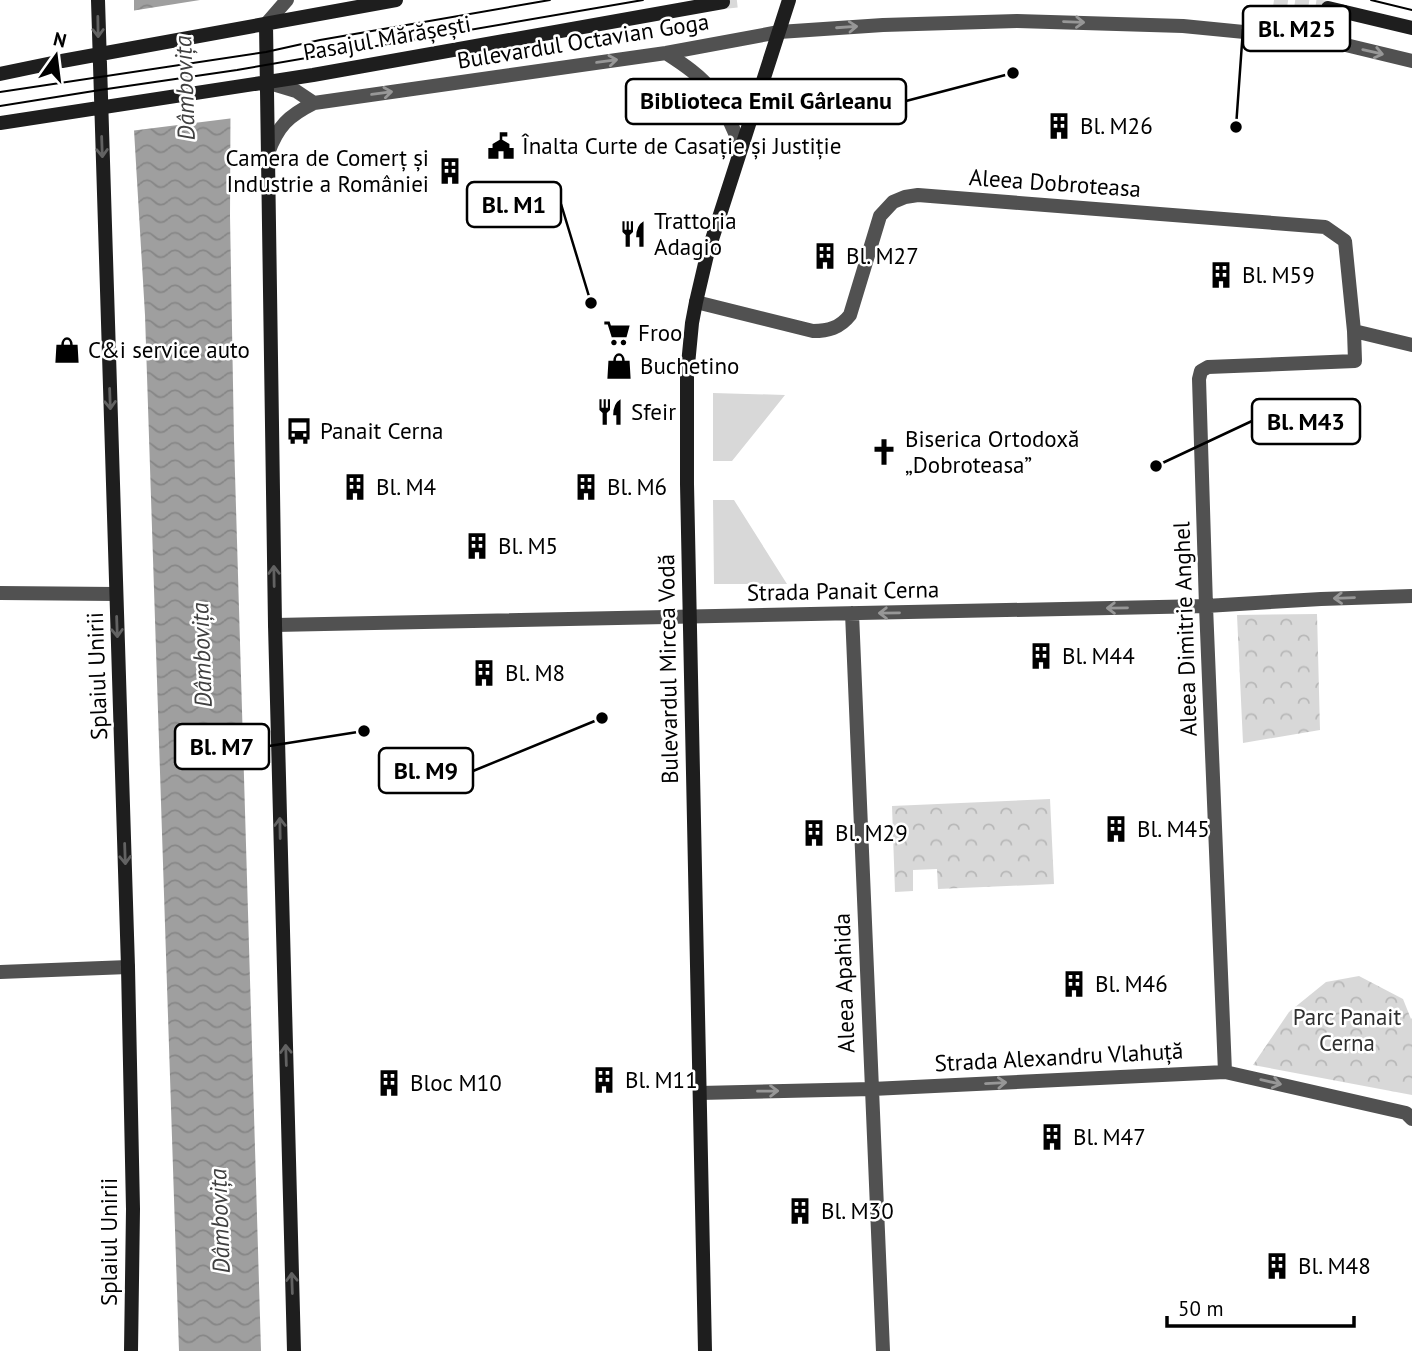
<svg xmlns="http://www.w3.org/2000/svg" width="1412" height="1351" viewBox="0 0 1412 1351" font-family="'PT Sans',sans-serif">
	<style>
		.grass { fill: #d8d8d8 }
		.park { fill: url(#park-crowns) }
		.water { fill: url(#water-waves) }
		.pier { fill: #fff }
		.lines { fill: none; stroke-linecap: round; stroke-linejoin: round }
		.secondary-tunnel { stroke: #d9d9d9; stroke-width: 14; stroke-dasharray: 14 7; stroke-linecap: butt }
		.minor { stroke: #515151; stroke-width: 14 }
		.tertiary { stroke: #515151; stroke-width: 14 }
		.secondary { stroke: #1e1e1e; stroke-width: 14 }
		.tram { stroke: #000; stroke-width: 2 }
		.oneway { stroke: #979797 }
		.oneway2 { stroke: #626262 }
		.labels { text-anchor: middle; stroke-width: 5; stroke-linejoin: round; paint-order: stroke }
		.street-label { font-size: 23px; fill: #000; stroke: #fff }
		.poi-label { font-size: 23px; fill: #000; stroke: #fff; text-anchor: start }
		.park-label { font-size: 23px; fill: #2f2f2f; stroke: #fff }
		.water-label { font-size: 24px; font-style: italic; fill: #404040; stroke: #fff }
		.leader { fill: none; stroke: #000; stroke-width: 2.5 }
		.callout-dot { fill: #000; stroke: #fff; stroke-width: 2.5 }
		.callout { fill: #fff; stroke: #000; stroke-width: 2.5 }
		.callout-label { font-size: 24px; text-anchor: middle; font-weight: bold; fill: #000 }
	</style>
	<defs>
		<pattern id="park-crowns" width="20" height="18" patternUnits="userSpaceOnUse" patternTransform="scale(1.75)"><rect width="20" height="18" fill="#d8d8d8"/><path d="M2 6a3 3 0 1 1 6 0M12 15a3 3 0 1 1 6 0" fill="none" stroke="#b8b8b8"/></pattern>
		<pattern id="water-waves" width="16" height="10" patternUnits="userSpaceOnUse" patternTransform="scale(1.75)"><rect width="16" height="10" fill="#9f9f9f"/><path d="M0 5q4-4 8 0t8 0" fill="none" stroke="#878787"/></pattern>
	</defs>
	<rect width="100%" height="100%" fill="#fff"/>
	<!-- grass -->
	<path class="grass" d="M713,393L785,395L732,461H713Z
		M713,500H734L787,584H714Z"/>
	<!-- park -->
	<path class="park" d="M1317,614L1320,730L1243,743L1237,615Z
		M1050,799L1054,884L938,889L937,869L913,870V891L895,892L892,806Z
		M1359,976L1403,999L1411,1019L1412,1018V1095L1253,1065L1289,1012L1326,982Z"/>
	<!-- water -->
	<path class="water" d="M134,0H231L230,216L234,440L261,1351H179L145,315L134,130Z"/>
	<!-- pier -->
	<path class="pier" d="M200,0H234V118L130,131L131,11Z"/>
	<g class="lines">
		<!-- secondary-tunnel -->
		<path class="secondary-tunnel" d="M1274,0L1328,8
			M723,2L741,0"/>
		<!-- minor -->
		<path class="minor" d="M696,302L813,331C828,331 840,328 850,315L880,216L893,202L905,197L918,195L1325,227L1345,241L1354,331L1355,361L1208,367L1201,371L1199,379L1206,606L1225,1072
			M1354,331L1412,345
			M0,593L116,594
			M852,613L883,1351
			M275,625L1206,606L1321,599L1412,596
			M0,972L128,967
			M700,1093L872,1089L1225,1072L1406,1113L1412,1119"/>
		<!-- tertiary -->
		<path class="tertiary" d="M266,24L287,0
			M666,53C683,64 701,76 713,92C726,109 733,129 741,147
			M266,82L296,91L314,103
			M268,153C278,126 288,116 314,103L666,53L779,32L883,25L1017,21L1183,26L1325,40L1412,61"/>
		<!-- secondary -->
		<path class="secondary" d="M98,0L128,967L133,1209L131,1351
			M1328,8L1412,28
			M266,24L275,625L294,1351
			M0,74L62,61L396,0
			M0,123L313,75L723,2
			M705,1351L687,484V375L692,323L696,302L707,255L789,0"/>
		<!-- tram -->
		<path class="tram" d="M1371,0L1412,10
			M0,92L266,52L320,40L550,0
			M0,106L100,90L237,70L643,0"/>
	</g>
	<!-- one-way arrows -->
	<defs><path id="oneway-shaft" d="M-6 0H5M1.5-3L5.5 0L1.5 3" fill="none" stroke-width="1.6" stroke-linecap="round" stroke-linejoin="round" transform="scale(1.75)"/></defs>
	<g class="oneway">
		<use href="#oneway-shaft" transform="translate(1074 22) rotate(2)"/>
		<use href="#oneway-shaft" transform="translate(847 27) rotate(-4)"/>
		<use href="#oneway-shaft" transform="translate(1373 52) rotate(13)"/>
		<use href="#oneway-shaft" transform="translate(607 61) rotate(-8)"/>
		<use href="#oneway-shaft" transform="translate(382 93) rotate(-8)"/>
		<use href="#oneway-shaft" transform="translate(1344 598) rotate(178)"/>
		<use href="#oneway-shaft" transform="translate(1117 608) rotate(179)"/>
		<use href="#oneway-shaft" transform="translate(889 613) rotate(179)"/>
		<use href="#oneway-shaft" transform="translate(1271 1082) rotate(13)"/>
		<use href="#oneway-shaft" transform="translate(996 1083) rotate(-3)"/>
		<use href="#oneway-shaft" transform="translate(768 1091) rotate(-1)"/>
	</g>
	<g class="oneway2">
		<use href="#oneway-shaft" transform="translate(98 27) rotate(89)"/>
		<use href="#oneway-shaft" transform="translate(102 147) rotate(88)"/>
		<use href="#oneway-shaft" transform="translate(110 399) rotate(88)"/>
		<use href="#oneway-shaft" transform="translate(274 576) rotate(-91)"/>
		<use href="#oneway-shaft" transform="translate(117 627) rotate(88)"/>
		<use href="#oneway-shaft" transform="translate(280 828) rotate(-91)"/>
		<use href="#oneway-shaft" transform="translate(125 854) rotate(88)"/>
		<use href="#oneway-shaft" transform="translate(286 1055) rotate(-92)"/>
		<use href="#oneway-shaft" transform="translate(292 1283) rotate(-92)"/>
	</g>
	<!-- icons -->
	<defs>
		<symbol id="building-bare" viewBox="-9 -9 18 18"><path d="M-4-6H4V6H1V3H-1V6H-4ZM-2.5-4.3h1.7v1.8h-1.7ZM.8-4.3h1.7v1.8H.8ZM-2.5-1h1.7V.8h-1.7ZM.8-1h1.7V.8H.8Z" fill="#000" stroke="#fff" stroke-width="2.5" paint-order="stroke"/></symbol>
		<symbol id="civic-bare" viewBox="-9 -9 18 18"><path d="M-.6-6.5H3V-4.5H.6V-3L4-1V1h2V6H-6V1h2V-1L-.6-3ZM-1.2 2.5V6h2.4V2.5Z" fill="#000" stroke="#fff" stroke-width="2.5" paint-order="stroke"/></symbol>
		<symbol id="restaurant-bare" viewBox="-9 -9 18 18"><path d="M-5-6h1v4h1v-4h1v4h1v-4h1v5L-1.5 .5V6h-2V.5L-5-1ZM5-6V6H3V1.5H1.5Q1.5-4 5-6Z" fill="#000" stroke="#fff" stroke-width="2.5" paint-order="stroke"/></symbol>
		<symbol id="supermarket-bare" viewBox="-9 -9 18 18"><path d="M-6-5.5h2.5l.6 2H6L4.5 2H-2.5L-4.4-4H-6ZM-1.5 3.2a1.3 1.3 0 1 0 .1 0ZM3 3.2a1.3 1.3 0 1 0 .1 0Z" fill="#000" stroke="#fff" stroke-width="2.5" paint-order="stroke"/></symbol>
		<symbol id="shop-bare" viewBox="-9 -9 18 18"><path d="M-5-2.5h2.3a2.7 3.5 0 0 1 5.4 0H5L5.5 6h-11ZM-1.5-2.5h3a1.5 2.3 0 0 0-3 0Z" fill="#000" stroke="#fff" stroke-width="2.5" paint-order="stroke"/></symbol>
		<symbol id="bus-bare" viewBox="-9 -9 18 18"><path d="M-5-6H5V4H4V6H2V4H-2V6H-4V4H-5ZM-3.5-4V0h7V-4ZM-3.5 1.2v1.5H-2V1.2ZM2 1.2v1.5H3.5V1.2Z" fill="#000" stroke="#fff" stroke-width="2.5" paint-order="stroke"/></symbol>
		<symbol id="church-bare" viewBox="-9 -9 18 18"><path d="M-1.2-6h2.4v3.5h3.3v2.4h-3.3V6h-2.4V-.1h-3.3v-2.4h3.3Z" fill="#000" stroke="#fff" stroke-width="2.5" paint-order="stroke"/></symbol>
	</defs>
	<g fill-rule="evenodd">
		<use href="#building-bare" x="1040" y="107" width="38" height="38"/>
		<use href="#civic-bare" x="482" y="127" width="38" height="38"/>
		<use href="#building-bare" x="431" y="152" width="38" height="38"/>
		<use href="#restaurant-bare" x="614" y="215" width="38" height="38"/>
		<use href="#building-bare" x="806" y="237" width="38" height="38"/>
		<use href="#building-bare" x="1202" y="256" width="38" height="38"/>
		<use href="#supermarket-bare" x="598" y="314" width="38" height="38"/>
		<use href="#shop-bare" x="48" y="331" width="38" height="38"/>
		<use href="#shop-bare" x="600" y="347" width="38" height="38"/>
		<use href="#restaurant-bare" x="591" y="393" width="38" height="38"/>
		<use href="#bus-bare" x="280" y="412" width="38" height="38"/>
		<use href="#church-bare" x="865" y="433" width="38" height="38"/>
		<use href="#building-bare" x="336" y="468" width="38" height="38"/>
		<use href="#building-bare" x="567" y="468" width="38" height="38"/>
		<use href="#building-bare" x="458" y="527" width="38" height="38"/>
		<use href="#building-bare" x="1022" y="637" width="38" height="38"/>
		<use href="#building-bare" x="465" y="654" width="38" height="38"/>
		<use href="#building-bare" x="1097" y="810" width="38" height="38"/>
		<use href="#building-bare" x="795" y="814" width="38" height="38"/>
		<use href="#building-bare" x="1055" y="965" width="38" height="38"/>
		<use href="#building-bare" x="585" y="1061" width="38" height="38"/>
		<use href="#building-bare" x="370" y="1064" width="38" height="38"/>
		<use href="#building-bare" x="1033" y="1118" width="38" height="38"/>
		<use href="#building-bare" x="781" y="1192" width="38" height="38"/>
		<use href="#building-bare" x="1258" y="1247" width="38" height="38"/>
	</g>
	<g class="labels">
		<!-- street labels -->
		<g class="street-label">
			<text transform="translate(387 38) rotate(-10)" y="8">Pasajul Mărășești</text>
			<text transform="translate(583 41) rotate(-9)" y="8">Bulevardul Octavian Goga</text>
			<text transform="translate(1055 183) rotate(4)" y="8">Aleea Dobroteasa</text>
			<text transform="translate(843 591) rotate(-1)" y="8">Strada Panait Cerna</text>
			<text transform="translate(1185 629) rotate(-92)" y="8">Aleea Dimitrie Anghel</text>
			<text transform="translate(668 669) rotate(-91)" y="8">Bulevardul Mircea Vodă</text>
			<text transform="translate(97 676) rotate(-92)" y="8">Splaiul Unirii</text>
			<text transform="translate(844 983) rotate(-92)" y="8">Aleea Apahida</text>
			<text transform="translate(1059 1057) rotate(-3)" y="8">Strada Alexandru Vlahuță</text>
			<text transform="translate(109 1242) rotate(-90)" y="8">Splaiul Unirii</text>
		</g>
		<!-- poi labels -->
		<g class="poi-label">
			<text x="1080" y="134">Bl. M26</text>
			<text x="522" y="154">Înalta Curte de Casație și Justiție</text>
			<text x="429" y="166" text-anchor="end">Camera de Comerț și<tspan x="429" dy="26">Industrie a României</tspan></text>
			<text x="654" y="229">Trattoria<tspan x="654" dy="26">Adagio</tspan></text>
			<text x="846" y="264">Bl. M27</text>
			<text x="1242" y="283">Bl. M59</text>
			<text x="638" y="341">Froo</text>
			<text x="88" y="358">C&amp;i service auto</text>
			<text x="640" y="374">Buchetino</text>
			<text x="631" y="420">Sfeir</text>
			<text x="320" y="439">Panait Cerna</text>
			<text x="905" y="447">Biserica Ortodoxă<tspan x="905" dy="26">„Dobroteasa”</tspan></text>
			<text x="376" y="495">Bl. M4</text>
			<text x="607" y="495">Bl. M6</text>
			<text x="498" y="554">Bl. M5</text>
			<text x="1062" y="664">Bl. M44</text>
			<text x="505" y="681">Bl. M8</text>
			<text x="1137" y="837">Bl. M45</text>
			<text x="835" y="841">Bl. M29</text>
			<text x="1095" y="992">Bl. M46</text>
			<text x="625" y="1088">Bl. M11</text>
			<text x="410" y="1091">Bloc M10</text>
			<text x="1073" y="1145">Bl. M47</text>
			<text x="821" y="1219">Bl. M30</text>
			<text x="1298" y="1274">Bl. M48</text>
		</g>
		<!-- park labels -->
		<g class="park-label">
			<text x="1347" y="1025">Parc Panait<tspan x="1347" dy="26">Cerna</tspan></text>
		</g>
		<!-- water labels -->
		<g class="water-label">
			<text transform="translate(185 88) rotate(-92)" y="8">Dâmbovița</text>
			<text transform="translate(202 655) rotate(-92)" y="8">Dâmbovița</text>
			<text transform="translate(220 1221) rotate(-92)" y="8">Dâmbovița</text>
		</g>
	</g>
	<!-- callouts -->
	<path class="leader" d="M1236 127L1243 29M1013 73L906 101M591 303L561 204M1156 466L1252 421M364 731L269 746M602 718L473 771"/>
	<g class="callout-dot">
		<circle cx="1236" cy="127" r="7"/>
		<circle cx="1013" cy="73" r="7"/>
		<circle cx="591" cy="303" r="7"/>
		<circle cx="1156" cy="466" r="7"/>
		<circle cx="364" cy="731" r="7"/>
		<circle cx="602" cy="718" r="7"/>
	</g>
	<g class="callout">
		<rect x="1243" y="6" width="107" height="45" rx="7"/>
		<rect x="626" y="79" width="280" height="45" rx="7"/>
		<rect x="467" y="182" width="94" height="45" rx="7"/>
		<rect x="1252" y="399" width="108" height="45" rx="7"/>
		<rect x="175" y="724" width="94" height="45" rx="7"/>
		<rect x="379" y="748" width="94" height="45" rx="7"/>
	</g>
	<g class="callout-label">
		<text x="1297" y="37">Bl. M25</text>
		<text x="766" y="109">Biblioteca Emil Gârleanu</text>
		<text x="514" y="213">Bl. M1</text>
		<text x="1306" y="430">Bl. M43</text>
		<text x="222" y="755">Bl. M7</text>
		<text x="426" y="779">Bl. M9</text>
	</g>
	<!-- north arrow -->
	<g transform="translate(56 56) rotate(14)" stroke="#ffffff" stroke-width="5" paint-order="stroke">
	<path d="M0-5L12 26L0 18L-12 26Z" fill="#000000"/>
	<text y="-10" font-size="19" font-weight="bold" text-anchor="middle" fill="#000000">N</text>
	</g>
	<!-- scale -->
	<path d="M1167 1316v10h187v-10" fill="none" stroke="#000000" stroke-width="3.5"/>
	<text x="1178" y="1316" font-size="21" fill="#000000" stroke="#ffffff" stroke-width="5" paint-order="stroke">50 m</text>
</svg>
